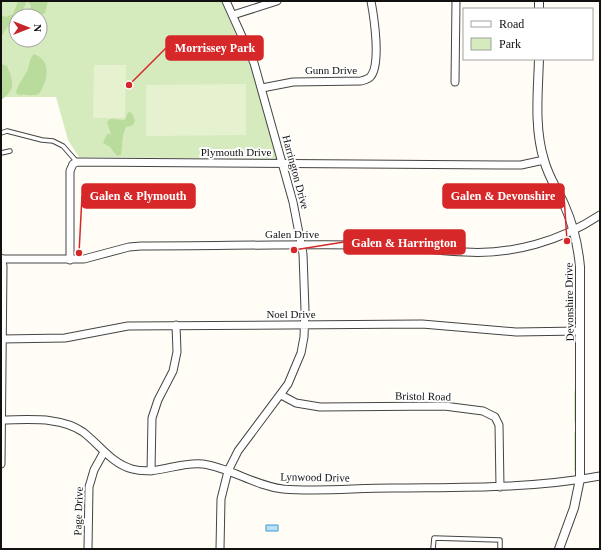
<svg xmlns="http://www.w3.org/2000/svg" width="601" height="550" viewBox="0 0 601 550" font-family="'Times New Roman',serif">
	<style>
		.green { fill: #d5ebbd; fill-rule: evenodd }
		.forest { fill: #b9dc9c }
		.pitch { fill: #e6f2cf }
		.water { fill: #b9e0f7; stroke: #3f96cf }
		.lines { fill: none; stroke-linecap: round; stroke-linejoin: round }
		.service-casing { stroke: #444; stroke-width: 5.5 }
		.minor-casing { stroke: #444; stroke-width: 9 }
		.tertiary-casing { stroke: #444; stroke-width: 10 }
		.service { stroke: #fff; stroke-width: 3.5 }
		.minor { stroke: #fff; stroke-width: 7 }
		.tertiary { stroke: #fff; stroke-width: 8 }
		.labels { text-anchor: middle; stroke-width: 4; stroke-linejoin: round; paint-order: stroke }
		.street-label { font-size: 11px; fill: #111; stroke: #fff }
		.leader { fill: none; stroke: #d62828; stroke-width: 1.5 }
		.callout-dot { fill: #d62828; stroke: #fff; stroke-width: 1.5 }
		.callout { fill: #d62828; stroke: #d62828; stroke-width: 1.5 }
		.callout-label { font-size: 12px; text-anchor: middle; font-weight: bold; fill: #fff }
	</style>
	<rect width="100%" height="100%" fill="#fffdf5"/>
	<!-- green -->
	<path class="green" d="M1,1H223L254,73L278,159L79,157L68,140L56,97H1ZM16,16H40V40H16Z
		M574,391L576,392L577,421L574,422Z
		M574,432H578L577,471H574Z"/>
	<!-- forest -->
	<path class="forest" d="M18,1H27L20,16H16V21L10,23L1,37V13L3,16L6,17L13,14Z
		M28,1H48L45,13L39,16H28L31,6Z
		M34,54C52,60 48,81 39,94C30,97 27,93 19,95L16,93C18,83 24,78 28,69C30,63 29,59 34,54Z
		M1,64L7,66C13,81 17,89 1,100Z
		M128,112L132,113L135,121L133,125L126,127L123,135L121,155L117,156L110,147L103,143L107,134H111L107,122L110,119L125,120Z"/>
	<!-- pitch -->
	<path class="pitch" d="M94,65H126L125,118H93Z
		M246,84V135L146,136V85Z"/>
	<!-- water -->
	<path class="water" d="M266,525H278V531H266Z"/>
	<g class="lines">
		<defs>
			<path id="service" d="M1,133L7,131L42,140L53,141L63,146L77,162
				M1,153L10,151
				M433,549L434,538L500,540V549"/>
			<path id="minor" d="M233,15L277,1
				M455,82L456,1
				M262,88L293,82L361,81C365,80 369,79 371,76C381,63 374,17 371,1
				M1,258L3,266L1,464
				M1,259H84L129,247L141,246C216,246 291,244 365,245C399,245 432,251 465,252C512,255 561,241 600,215
				M70,260V171L73,164L77,162L501,165H521L544,160
				M2,339L65,338L128,326L422,324L516,332L580,331
				M281,395L296,403L320,407L444,406L483,411L495,417L499,425L500,487
				M1,420C28,420 60,416 83,432C100,445 111,463 132,469C157,476 179,461 203,464C231,468 255,486 283,489C319,492 356,488 392,488C463,487 530,489 600,476
				M151,471L152,418L158,400L173,371L177,352L176,325
				M88,549L89,487L94,470L104,452
				M220,549L221,499L228,471L238,451L288,384L301,353L304,337L305,310L303,254L293,202L254,63L226,1"/>
			<path id="tertiary" d="M539,9V1
				M539,59C538,92 534,128 544,160C548,176 557,189 564,204C573,224 578,245 580,267V479L574,508L559,549"/>
		</defs>
		<!-- service casing -->
		<use href="#service" class="service-casing"/>
		<!-- minor casing -->
		<use href="#minor" class="minor-casing"/>
		<!-- tertiary casing -->
		<use href="#tertiary" class="tertiary-casing"/>
		<!-- service -->
		<use href="#service" class="service"/>
		<!-- minor -->
		<use href="#minor" class="minor"/>
		<!-- tertiary -->
		<use href="#tertiary" class="tertiary"/>
	</g>
	<g class="labels">
		<!-- street labels -->
		<g class="street-label">
			<text x="331" y="74">Gunn Drive</text>
			<text x="236" y="156">Plymouth Drive</text>
			<text transform="translate(296 172) rotate(75)" y="4">Harrington Drive</text>
			<text x="292" y="238">Galen Drive</text>
			<text transform="translate(569 302) rotate(-91)" y="4">Devonshire Drive</text>
			<text x="291" y="318">Noel Drive</text>
			<text transform="translate(423 396) rotate(1)" y="4">Bristol Road</text>
			<text transform="translate(315 477) rotate(1)" y="4">Lynwood Drive</text>
			<text transform="translate(78 511) rotate(-88)" y="4">Page Drive</text>
		</g>
	</g>
	<!-- callouts -->
	<path class="leader" d="M129 85L166 48M79 253L82 196M567 241L564 196M294 250L344 242"/>
	<g class="callout-dot">
		<circle cx="129" cy="85" r="4"/>
		<circle cx="79" cy="253" r="4"/>
		<circle cx="567" cy="241" r="4"/>
		<circle cx="294" cy="250" r="4"/>
	</g>
	<g class="callout">
		<rect x="166" y="36" width="97" height="24" rx="4"/>
		<rect x="82" y="184" width="113" height="24" rx="4"/>
		<rect x="443" y="184" width="121" height="24" rx="4"/>
		<rect x="344" y="230" width="121" height="24" rx="4"/>
	</g>
	<g class="callout-label">
		<text x="215" y="52">Morrissey Park</text>
		<text x="138" y="200">Galen &amp; Plymouth</text>
		<text x="503" y="200">Galen &amp; Devonshire</text>
		<text x="404" y="247">Galen &amp; Harrington</text>
	</g>
	<!-- border -->
	<rect width="601" height="550" fill="none" stroke="#111111" stroke-width="4"/>
	<!-- legend -->
	<rect x="463" y="8" width="130" height="52" fill="#ffffff" stroke="#a0a0a0"/>
	<rect x="471" y="21" width="20" height="6" fill="#ffffff" stroke="#a0a0a0"/>
	<text x="499" y="28" font-size="12" fill="#111111">Road</text>
	<rect x="471" y="38" width="20" height="12" fill="#d5ebbd" stroke="#a0a0a0"/>
	<text x="499" y="48" font-size="12" fill="#111111">Park</text>
	<!-- north arrow -->
	<g transform="translate(28 28) rotate(90)"><circle r="19" fill="#ffffff" stroke="#a0a0a0"/>
	<path d="M0-3L7 15L0 10L-7 15Z" fill="#c4262e"/>
	<text y="-6" font-size="11" font-weight="bold" text-anchor="middle" fill="#111111">N</text>
	</g>
</svg>
